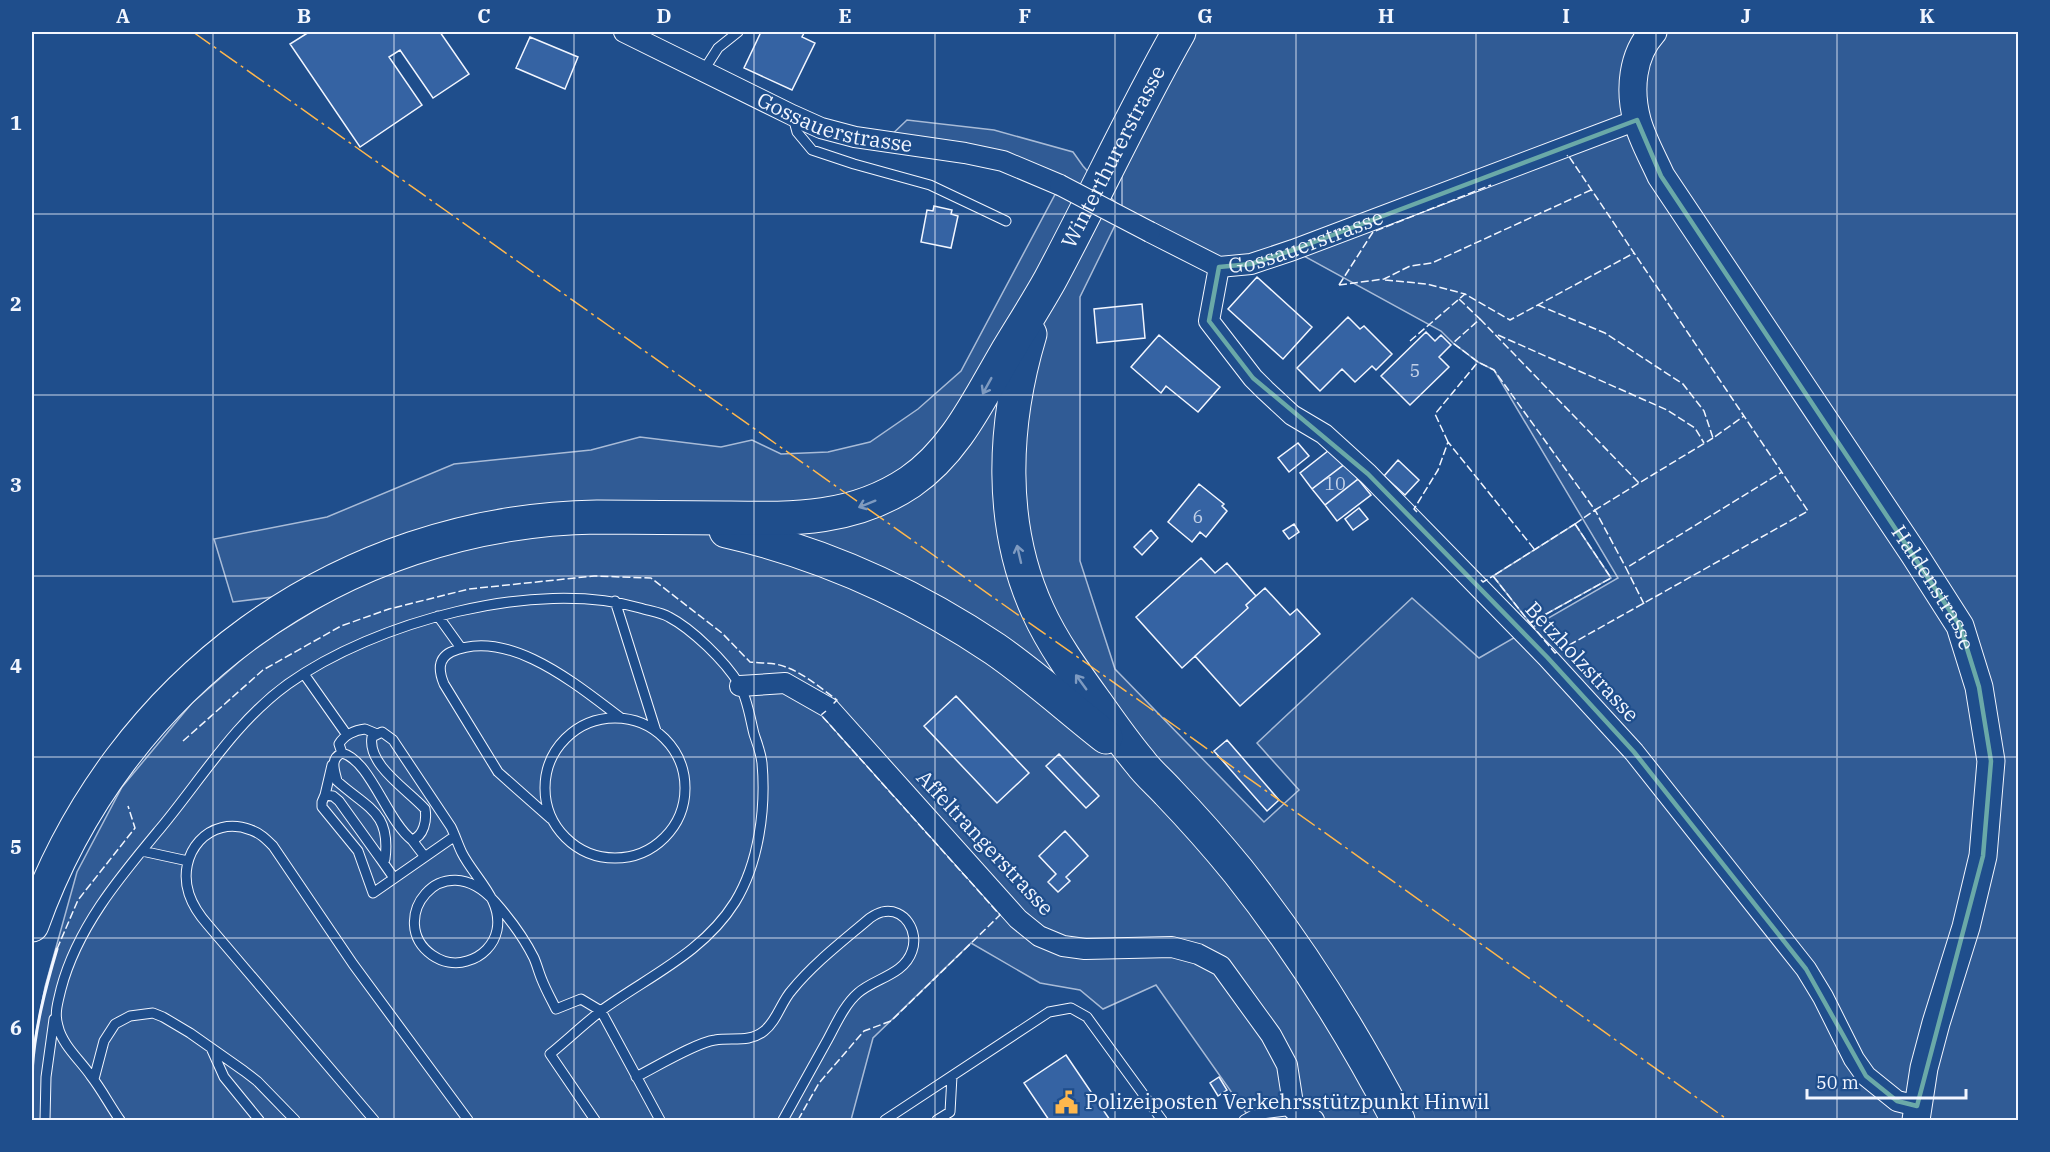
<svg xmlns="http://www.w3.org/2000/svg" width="2050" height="1152" viewBox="0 0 2050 1152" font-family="'IBM Plex Serif',serif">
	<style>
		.built { fill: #305b95; stroke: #a8bbd7; stroke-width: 1.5; fill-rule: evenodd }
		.building { fill: #3563a3; stroke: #f2f6ff; stroke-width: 1.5 }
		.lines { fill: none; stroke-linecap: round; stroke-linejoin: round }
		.lane-casing { stroke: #f2f6ff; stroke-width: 11 }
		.street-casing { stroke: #f2f6ff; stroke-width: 22 }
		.secondary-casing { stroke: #f2f6ff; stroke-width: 29 }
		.highway-casing { stroke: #f2f6ff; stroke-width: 35 }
		.lane { stroke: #1f4e8c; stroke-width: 9 }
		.street { stroke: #1f4e8c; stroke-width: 20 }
		.secondary { stroke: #1f4e8c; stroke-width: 27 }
		.highway { stroke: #1f4e8c; stroke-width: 33 }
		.street-bridge-casing { stroke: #f2f6ff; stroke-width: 22; stroke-linecap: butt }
		.street-bridge { stroke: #1f4e8c; stroke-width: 20 }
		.fence { stroke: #f2f6ff; stroke-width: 1.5; stroke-dasharray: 8 3; stroke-linecap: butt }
		.wall { stroke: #f2f6ff; stroke-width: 3 }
		.power { stroke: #ffb74d; stroke-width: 1.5; stroke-dasharray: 21 4.5 3 4.5; stroke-linecap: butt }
		.oneway { stroke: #7e9ac0 }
		.marked { fill: none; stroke: #6aa9a8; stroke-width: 4.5; stroke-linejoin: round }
		.grid { fill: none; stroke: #f2f6ff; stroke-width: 1.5; stroke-opacity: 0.55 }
		.labels { text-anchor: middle; stroke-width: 4.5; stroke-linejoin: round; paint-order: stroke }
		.number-label { font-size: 18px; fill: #c3d1e8 }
		.street-label { font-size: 21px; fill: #f2f6ff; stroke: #1f4e8c }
		.poi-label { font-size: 21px; fill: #f2f6ff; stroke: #1f4e8c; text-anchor: start }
		.neatline { fill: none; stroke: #f2f6ff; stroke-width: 2 }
		.grid-label { font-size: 20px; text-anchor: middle; font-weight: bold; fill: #f2f6ff }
	</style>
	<rect width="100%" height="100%" fill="#1f4e8c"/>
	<!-- built -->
	<path class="built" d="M1182,32H2018V1120H1251L1156,985L1103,1009L1080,990L1040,983L971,943L873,1038L851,1120H32L34,1043L45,987L77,872L122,787L192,703L258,645L353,587L233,602L214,539L327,517L454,464L591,450L640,437L721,447L752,440L781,454L828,452L870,442L918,409L961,371L1060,185L1003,161L884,142L907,120L994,130L1073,152L1083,166L1122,210V175ZM1122,211L1219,267L1293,250L1441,331L1453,343L1478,362L1494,370L1618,578L1479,658L1412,598L1257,743L1299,790L1264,822L1115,669L1080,561V297Z
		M1575,524L1611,578L1530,623L1493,576Z"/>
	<!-- building -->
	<path class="building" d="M309,32H440L469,74L433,98L400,50L389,57L422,105L360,147L290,44Z
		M761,32H801L804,33L802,37L815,43L792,90L744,68Z
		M530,37L578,57L565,89L516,68Z
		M934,206L952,210L951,214L958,216L951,248L921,242L927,210L933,211Z
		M1257,277L1312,327L1283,359L1228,309Z
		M1142,304L1145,338L1097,343L1094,309Z
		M1348,317L1360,329L1364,326L1392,354L1376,370L1372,366L1355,382L1342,369L1320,391L1297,368Z
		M1426,332L1435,341L1441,335L1451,345L1439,357L1449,367L1410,405L1381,376Z
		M1159,335L1220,387L1198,412L1166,386L1161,393L1131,367Z
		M1298,443L1309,456L1289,472L1278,458Z
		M1333,447L1346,463L1312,489L1300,473Z
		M1398,460L1419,480L1405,495L1384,476Z
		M1346,463L1358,479L1325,505L1312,489Z
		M1358,479L1371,495L1337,521L1325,505Z
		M1199,484L1224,504L1222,506L1227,511L1206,537L1200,532L1192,542L1168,522Z
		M1359,508L1368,519L1353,530L1345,519Z
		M1294,524L1299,532L1289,539L1283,531Z
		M1151,530L1158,538L1142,555L1134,547Z
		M1201,558L1215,573L1227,563L1256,596L1246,605L1248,608L1182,668L1136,617Z
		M1265,588L1290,615L1297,609L1320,634L1240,706L1195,656L1248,608L1246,605Z
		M956,696L1029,773L997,803L924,726Z
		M1227,740L1279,800L1267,811L1214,751Z
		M1059,754L1099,796L1086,808L1046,766Z
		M1065,831L1088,856L1066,877L1070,881L1058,892L1048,882L1056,874L1039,856Z
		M1066,1055L1110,1120H1049L1024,1083Z
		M1219,1077L1227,1090L1218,1096L1210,1083Z"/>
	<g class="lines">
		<defs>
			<path id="lane" d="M704,70L718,48L738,32
				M793,117L797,132L812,150L854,164L930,185L1006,221
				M615,601L656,731
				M438,616L461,648
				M304,674L347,735
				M545 788a70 70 0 1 1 140 0a70 70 0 1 1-140 0Z
				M342,753L339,744C344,735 355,730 365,729L377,734
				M325,795L332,765
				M551,819L498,772L444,684C439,672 437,659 451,652C508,626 578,686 621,718
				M455,836L373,893L358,851L322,807V802L325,795L333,796L339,801L380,858L385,859C391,812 367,808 337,781C335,771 329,759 342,753C370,760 387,821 412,840C424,836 427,820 425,809C408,790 367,765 372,737L382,732L393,740L451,827C455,835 458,845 462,853C474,877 503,900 497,930C494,945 482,957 467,961C455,965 442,962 432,955C385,922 441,842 495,902C510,919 524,938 534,958C537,965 539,973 542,980C546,990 551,999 556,1009L581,999L601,1011L660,1120
				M412,840L425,857
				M142,851L188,861
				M380,858L394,878
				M211,1048L224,1077L259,1120
				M636,1077C654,1068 697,1042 715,1040C732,1037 749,1043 764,1031C777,1021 781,1002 792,990C814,963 843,941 870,918C873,916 878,913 882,912C905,907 919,932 912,951C904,975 875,978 858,993C845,1004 836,1024 828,1039C813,1066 798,1093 783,1120
				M94,1079L104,1041L115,1024L130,1016L153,1013L163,1017L190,1033L244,1071L257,1081L295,1120
				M45,1120L46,1077L54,1019
				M120,1120C110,1106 102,1090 91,1076C81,1061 62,1045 58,1026C54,1013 58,1002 61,989C77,928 119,878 159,830C201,780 234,723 288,684C375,622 535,578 640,608C649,611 660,612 669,617C692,629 725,661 739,684C747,697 750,718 754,734C757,743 761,753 762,763C766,808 759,863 735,902C703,953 649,976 602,1010C584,1024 567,1040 550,1054L595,1120
				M374,1120L208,925C200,916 193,906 189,894C176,854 209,814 251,830C260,833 266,839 273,846L353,964L468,1120
				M885,1120L1049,1012L1071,1008L1087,1017L1162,1120
				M937,1120L950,1112L952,1076
				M1244,1120L1253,1115L1294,1110"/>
			<g id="street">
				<path id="s1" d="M624,32L792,115L821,128L855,137L965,153L1003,161L1060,185"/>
				<path id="s2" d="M1150,232L1219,267L1251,264L1293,250L1637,120"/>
				<path d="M1219,267L1209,321L1253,378L1265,390L1292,415L1324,434L1368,474L1547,657L1634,752L1806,969L1823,997L1854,1059L1866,1076L1897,1101L1917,1106"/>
				<path d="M740,686L785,683L829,708L1018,919L1039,936L1063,946L1085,949L1172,947L1198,954L1221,966L1271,1035L1287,1065L1294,1110L1314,1120"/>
			</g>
			<g id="secondary">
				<path id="s3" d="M1653,32C1632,55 1629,90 1637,120C1642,139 1653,158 1661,176L1914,554L1960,626L1979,687L1991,761L1983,856L1966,927L1936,1023L1924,1068L1916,1120"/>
			</g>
			<g id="highway">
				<path d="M1030,334C1003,424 998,524 1038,611C1053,644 1075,674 1096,703C1110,723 1124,743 1140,762C1148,773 1159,782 1168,792C1192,817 1216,844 1238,871C1300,949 1352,1032 1398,1120"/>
				<path d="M726,531C823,553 913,594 995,649C1034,676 1069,708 1106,737"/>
				<path id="s4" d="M32,925C118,683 340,521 597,517C640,517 683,518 725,518C792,519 852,521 910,482C955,451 978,401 1005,355C1020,330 1036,305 1050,280C1094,198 1133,113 1179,32"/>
			</g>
		</defs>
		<!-- lane casing -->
		<use href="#lane" class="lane-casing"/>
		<!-- street casing -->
		<use href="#street" class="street-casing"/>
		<!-- secondary casing -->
		<use href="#secondary" class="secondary-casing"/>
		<!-- highway casing -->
		<use href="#highway" class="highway-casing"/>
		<!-- lane -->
		<use href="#lane" class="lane"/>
		<!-- street -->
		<use href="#street" class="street"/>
		<!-- secondary -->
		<use href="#secondary" class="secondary"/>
		<!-- highway -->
		<use href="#highway" class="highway"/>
		<defs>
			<path id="street-bridge" d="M1060,185L1150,232"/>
		</defs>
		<!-- street-bridge casing -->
		<use href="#street-bridge" class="street-bridge-casing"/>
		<!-- street-bridge -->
		<use href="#street-bridge" class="street-bridge"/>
		<!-- fence -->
		<path class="fence" d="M1385,280L1427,284L1465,294
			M1339,285L1373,232L1491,185
			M1339,285L1384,279L1410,266L1432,263L1591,190
			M1459,299L1480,319L1453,343L1478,362L1494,370L1595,510L1713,438
			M1538,305L1605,333L1683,384L1704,411L1713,438L1744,416
			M1480,319L1639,483
			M1498,335L1667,410L1695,428L1704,443
			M1410,341L1465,294L1510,320L1634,253
			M1448,442L1435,414L1478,362
			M1417,512L1414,509L1438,470L1448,442L1535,550
			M1575,524L1611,578L1530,623L1493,576Z
			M1575,524L1595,510L1626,568
			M1481,580L1483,582L1493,576
			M1644,604L1626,568L1782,472
			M1530,623L1555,653L1808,511L1568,155L1567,156
			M183,741L263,670L341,626L389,609L469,589L594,576L651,578L722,633L750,662C758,663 767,663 775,664C798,668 819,687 837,700L832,705
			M57,949L78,900L135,828L128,806
			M798,1120L819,1083L864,1031L891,1021L1000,915L821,715L826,711"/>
		<!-- wall -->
		<path class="wall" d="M32,1071C35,1028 45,989 57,949"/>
		<!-- power -->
		<path class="power" d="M193,32L1147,706L1728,1120"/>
	</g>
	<!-- one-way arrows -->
	<defs><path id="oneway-shaft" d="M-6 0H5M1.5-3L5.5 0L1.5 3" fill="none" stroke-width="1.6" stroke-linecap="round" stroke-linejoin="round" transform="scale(1.5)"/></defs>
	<g class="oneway">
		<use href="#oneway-shaft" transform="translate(987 386) rotate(119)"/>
		<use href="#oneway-shaft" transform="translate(867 504) rotate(158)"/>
		<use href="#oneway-shaft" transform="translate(1019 554) rotate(-103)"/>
		<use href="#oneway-shaft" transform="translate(1081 682) rotate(-126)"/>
	</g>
	<!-- marked area -->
	<path class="marked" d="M1637,120L1661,176L1960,626L1979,687L1991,761L1983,856L1917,1106L1897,1101L1866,1076L1806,969L1634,752L1547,657L1368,474L1253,378L1209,321L1219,267L1251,264L1293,250Z"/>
	<!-- grid -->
	<path class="grid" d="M213,32V1120M394,32V1120M574,32V1120M754,32V1120M935,32V1120M1115,32V1120M1296,32V1120M1476,32V1120M1656,32V1120M1837,32V1120M32,214H2018M32,395H2018M32,576H2018M32,757H2018M32,938H2018"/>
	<!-- icons -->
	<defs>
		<symbol id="civic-bare" viewBox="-9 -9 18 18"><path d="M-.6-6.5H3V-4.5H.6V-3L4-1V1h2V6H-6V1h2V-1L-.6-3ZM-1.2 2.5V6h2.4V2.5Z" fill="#ffb74d" stroke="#1f4e8c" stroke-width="2.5" paint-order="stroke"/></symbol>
	</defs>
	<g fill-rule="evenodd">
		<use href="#civic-bare" x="1050" y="1086" width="33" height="33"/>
	</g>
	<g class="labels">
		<!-- number labels -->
		<g class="number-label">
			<text x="1415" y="377">5</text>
			<text x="1335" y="490">10</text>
			<text x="1198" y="523">6</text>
		</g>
		<!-- street labels -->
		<g class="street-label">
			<text dy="7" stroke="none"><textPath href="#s1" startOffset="231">Gossauerstrasse</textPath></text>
			<text dy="7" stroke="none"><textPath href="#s4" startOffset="1448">Winterthurerstrasse</textPath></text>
			<text dy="7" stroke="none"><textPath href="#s2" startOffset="168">Gossauerstrasse</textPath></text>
			<text dy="7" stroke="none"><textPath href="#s3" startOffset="648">Haldenstrasse</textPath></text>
			<text transform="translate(1582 662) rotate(47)" y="7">Betzholzstrasse</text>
			<text transform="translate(985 843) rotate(47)" y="7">Affeltrangerstrasse</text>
		</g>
		<!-- poi labels -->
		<g class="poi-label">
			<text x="1085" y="1109">Polizeiposten Verkehrsstützpunkt Hinwil</text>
		</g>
	</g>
	<!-- border -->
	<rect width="2050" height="1152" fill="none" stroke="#1f4e8c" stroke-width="66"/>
	<!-- scale -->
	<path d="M1807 1089v9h159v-9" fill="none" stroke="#f2f6ff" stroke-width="3"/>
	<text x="1816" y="1089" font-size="18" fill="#f2f6ff" stroke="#1f4e8c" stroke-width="4.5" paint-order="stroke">50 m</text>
	<rect x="33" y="33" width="1984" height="1086" class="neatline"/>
	<g class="grid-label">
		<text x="123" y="23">A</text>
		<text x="304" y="23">B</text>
		<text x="484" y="23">C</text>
		<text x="664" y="23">D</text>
		<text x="845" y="23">E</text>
		<text x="1025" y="23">F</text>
		<text x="1205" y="23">G</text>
		<text x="1386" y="23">H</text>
		<text x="1566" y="23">I</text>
		<text x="1746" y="23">J</text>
		<text x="1927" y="23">K</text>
		<text x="16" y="130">1</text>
		<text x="16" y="311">2</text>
		<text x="16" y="492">3</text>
		<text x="16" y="673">4</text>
		<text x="16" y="854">5</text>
		<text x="16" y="1035">6</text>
	</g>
</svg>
